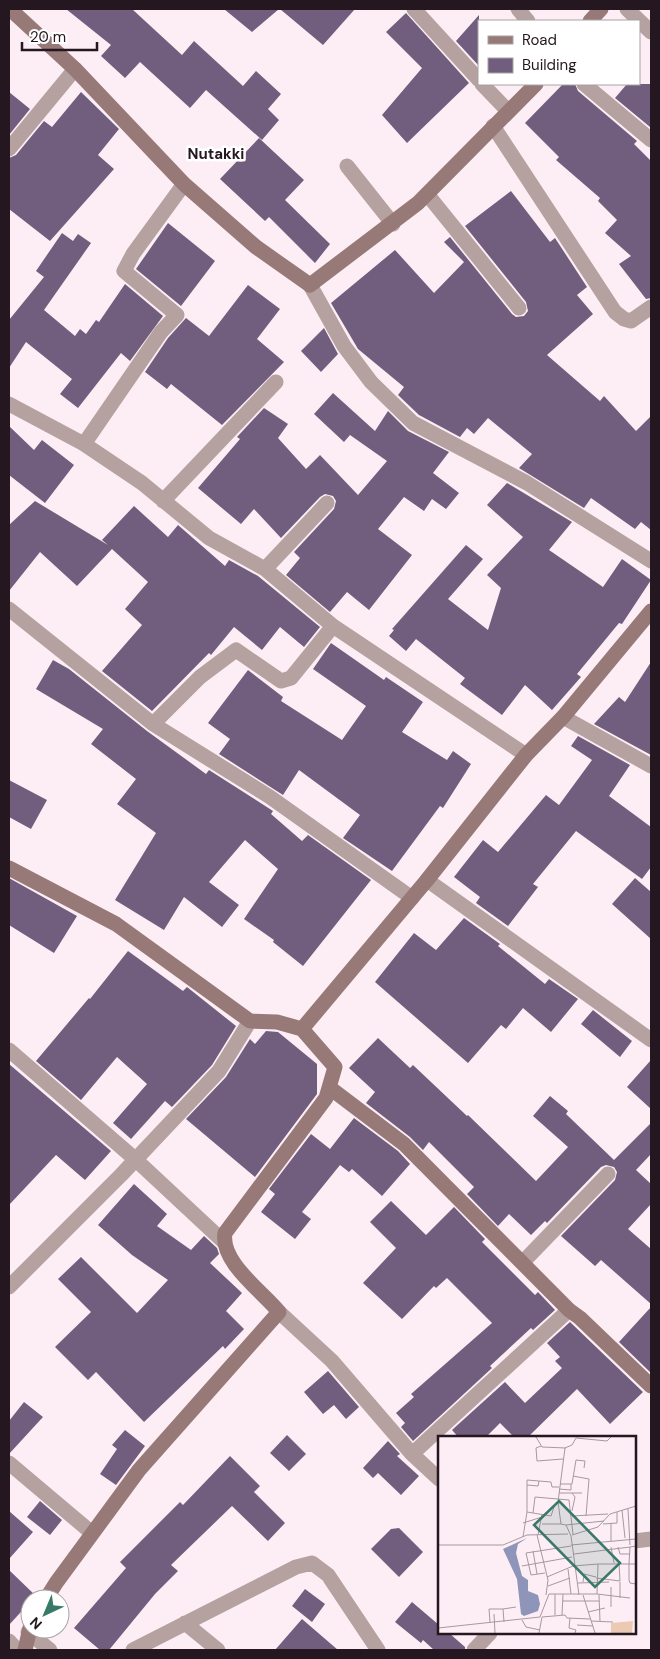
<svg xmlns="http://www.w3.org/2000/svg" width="660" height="1659" viewBox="0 0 660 1659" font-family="'DM Sans',sans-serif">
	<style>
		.building { fill: #715e7e }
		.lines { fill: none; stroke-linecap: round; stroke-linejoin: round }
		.street { stroke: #b5a1a0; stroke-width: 15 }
		.secondary { stroke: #977978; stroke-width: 15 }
		.labels { text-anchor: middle; stroke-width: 5; stroke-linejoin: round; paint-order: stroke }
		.quarter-label { font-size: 15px; font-weight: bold; fill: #25171f; stroke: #fff }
		.inset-road { fill: none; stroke: #a7989f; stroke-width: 1 }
		.view { fill: #397967; fill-opacity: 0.15; stroke: #397967; stroke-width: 2.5 }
		.inset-edge { fill: none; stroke: #25171f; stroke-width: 2.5 }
	</style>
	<rect width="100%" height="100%" fill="#fdeef5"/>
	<!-- building -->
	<path class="building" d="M66,9H132L182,55L194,41L243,86L256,71L281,94L268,109L279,120L262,140L206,90L190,108L140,62L125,78L101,56L111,45Z
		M224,9H279L252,32Z
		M280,9H355L323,45Z
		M406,13L469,83L407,143L382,115L422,68L386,32Z
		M479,15V66L456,41Z
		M563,84H575L578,91L637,141L634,144L651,161V298L646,299L619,264L631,256L605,233L617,220L598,201L600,198L556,160L559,157L525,123Z
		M627,84H651L650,127L615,98Z
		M9,92L30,109L9,135Z
		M81,92L119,129L98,155L114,169L50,241L9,209V158L16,155L44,121L52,127Z
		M259,138L304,180L285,200L330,244L315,263L269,217L265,221L220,179Z
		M511,191L550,242L555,238L587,287L577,295L593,314L547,355L600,401L604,396L636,431L651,416V530L641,522L635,529L591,498L584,508L519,468L532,454L488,418L474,434L467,428L460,437L419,415L398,395L404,387L358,349L331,303L395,250L434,293L464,262L444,242L450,237L512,314L516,317L524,316L528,311L526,302L465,226Z
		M168,223L215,261L181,306L136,269Z
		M62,233L73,241L78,234L91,243L44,310L75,336L80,329L86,334L96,320L99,322L125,284L163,316L130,361L121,353L78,408L60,394L72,379L26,342L9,368V320L44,277L36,271Z
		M248,285L280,309L257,339L284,362L222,425L171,384L167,389L145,372L168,338L186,318L209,336Z
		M324,328L338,354L321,372L301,351Z
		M333,393L375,431L388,411L408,431L449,452L433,473L459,493L446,509L432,499L424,511L404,497L378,529L412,555L369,610L347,592L330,612L286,575L300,558L294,552L334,509L336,501L333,496L325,494L320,497L281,538L254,509L241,524L198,488L240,439L237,437L264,408L288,424L278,438L306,469L320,455L358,495L387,461L350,435L344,442L314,414Z
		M9,426L34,450L42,440L74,465L45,503L9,475Z
		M507,483L572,522L549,550L603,587L622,559L651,580L622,624L619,623L577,674L581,677L552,710L525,685L502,715L460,684L465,678L416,639L406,651L389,636L394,630L392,629L466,545L483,559L448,599L488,630L501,588L487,575L523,537L487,505Z
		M35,501L108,545L102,540L134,506L168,537L178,525L225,566L229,560L258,576L320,627L304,647L280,627L262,650L234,627L211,655L209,653L152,711L102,671L142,625L125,609L148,582L112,549L77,586L40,552L9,591V525Z
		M331,643L384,680L386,677L423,702L402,732L447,760L453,751L471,764L443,808L440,806L392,871L343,838L360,815L299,770L283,795L219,754L230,739L208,723L248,670L283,697L281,701L342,740L366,706L313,669Z
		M53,660L69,669L147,731L206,774L209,770L273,811L271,814L302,841L308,835L371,880L303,966L273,942L274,940L244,919L278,869L245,840L209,882L239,905L222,927L184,897L164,930L115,900L156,833L117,804L136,779L91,744L103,729L36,689Z
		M651,662V755L594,724L619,697L625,702Z
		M578,736L630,765L609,796L651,827V867L642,879L576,831L533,884L538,887L508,926L476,903L480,897L454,877L483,840L498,852L546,795L559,805L592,760L571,746Z
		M9,780L47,800L31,829L9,817Z
		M9,878L77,916L54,953L9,925Z
		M635,878L651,892V939L612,904Z
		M464,918L500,944L498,946L545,984L549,979L578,999L551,1032L523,1008L506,1029L501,1025L468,1063L375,982L414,933L436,950Z
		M128,951L183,991L187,987L236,1026L212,1065L172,1107L165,1101L131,1139L113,1123L147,1084L117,1057L81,1100L36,1061L89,998L90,999Z
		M593,1010L632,1041L620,1057L581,1024Z
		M266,1031L278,1032L317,1064V1094L255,1177L186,1119L226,1077L250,1039L255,1044Z
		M378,1038L410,1068L413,1065L467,1116L468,1115L536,1181L568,1147L533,1116L550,1096L568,1111L566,1114L614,1160L651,1123V1154L636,1170L651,1184V1204L628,1229L651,1249V1304L601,1260L595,1266L561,1236L615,1180L617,1172L614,1167L606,1165L601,1167L547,1223L545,1221L531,1235L509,1214L498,1226L467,1194L474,1187L429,1142L423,1150L410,1137L366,1103L375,1092L349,1068Z
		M651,1060V1109L627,1087Z
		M9,1064L111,1151L85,1180L56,1155L9,1205Z
		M354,1118L398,1151L410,1164L382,1196L352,1169L349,1172L340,1165L302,1212L311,1219L295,1239L261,1212L275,1194L269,1189L311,1134L330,1149Z
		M134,1184L167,1214L157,1226L191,1250L204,1236L217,1248L219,1254L210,1263L242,1293L226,1311L244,1329L225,1349L223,1346L144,1422L96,1372L88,1380L55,1347L91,1312L58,1279L81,1257L137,1313L168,1280L132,1255L98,1225Z
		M391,1201L426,1235L454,1207L485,1239L482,1242L535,1295L538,1292L555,1310L533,1330L531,1328L490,1366L492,1368L413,1441L401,1427L405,1423L396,1413L414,1397L411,1394L492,1323L447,1278L436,1288L434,1286L402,1319L363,1283L396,1248L370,1222Z
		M651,1307V1373L619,1342Z
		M570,1322L643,1392L610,1424L577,1389L527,1438H515L500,1423L485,1438H459L452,1430L505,1382L525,1403L562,1368L555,1361L560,1357L547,1343Z
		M328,1371L359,1407L346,1419L334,1405L323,1414L304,1392Z
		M24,1402L43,1417L9,1454V1421Z
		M125,1430L145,1446L116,1485L100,1474L117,1449L112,1445Z
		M287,1435L306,1454L289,1471L270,1453Z
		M388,1441L400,1454L397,1456L419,1476L401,1495L378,1473L373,1478L363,1468Z
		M230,1456L260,1486L254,1492L285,1523L268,1541L232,1506L171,1565L178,1571L155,1594L109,1650H100L74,1628L126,1568L120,1562L180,1502L183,1505Z
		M40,1501L62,1520L50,1535L27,1517Z
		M9,1511L33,1532L9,1559Z
		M399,1528L423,1552L399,1577L371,1549L391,1529Z
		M9,1570L36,1596L30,1599V1602L9,1625Z
		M305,1589L325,1604L312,1622L292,1606Z
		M412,1602L439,1625V1633H449L465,1647V1650H434L423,1640L421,1643L395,1622Z
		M302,1619L338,1650H275Z"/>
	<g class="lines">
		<!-- street -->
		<path class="street" d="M414,9L479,80
			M518,9L528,21
			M627,9L651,32
			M482,84L508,111
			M584,84L651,140
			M493,126L615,312L624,319L631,321L651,307
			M9,149L75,69
			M347,166L393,224
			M427,194L519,308
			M310,285L344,346L371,382L413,423L527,483L651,561
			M9,404L84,444L142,483L209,538L265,569L333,626L526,755
			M84,444L161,332L177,315L124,271L133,254L184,184
			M163,501L276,382
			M265,569L327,503
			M9,609L153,724L270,797L412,898
			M563,717L651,766
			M153,724L200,677L236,650L281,681L291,678L333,626
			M427,880L651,1040
			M9,1050L135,1159L224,1242
			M523,1262L608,1174
			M9,1287L121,1175L219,1071L250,1021
			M279,1312L332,1361L412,1454L439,1479
			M412,1454L569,1310
			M9,1463L92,1533
			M634,1541L651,1539
			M185,1623L218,1650
			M28,1632L50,1650
			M9,1641L17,1650
			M133,1650L296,1567L312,1563L328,1575L378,1650
			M474,1650L490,1633"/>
		<!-- secondary -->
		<path class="secondary" d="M10,9L75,69L184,184L256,247L310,285L418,203L536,84
			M590,21L601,9
			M9,868L116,924L250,1021L277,1022L302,1029L335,1067L326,1098L225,1233C220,1262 262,1291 279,1312L139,1470L56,1583L46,1599
			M302,1029L427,880L526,755L563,717L651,611
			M330,1088L404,1144L569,1310L580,1318L651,1386
			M25,1650L30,1628"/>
	</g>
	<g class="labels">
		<!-- quarter labels -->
		<g class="quarter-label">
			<text x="216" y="159">Nutakki</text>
		</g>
	</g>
	<!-- overview -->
	<g transform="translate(438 1436)">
		<rect width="198" height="198" fill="#fdeef5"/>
		<path d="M195,185L194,197H173V187Z" fill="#ecc9b3"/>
		<path d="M89,102L80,108L78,117L84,140L90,144V155L100,159L102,168L100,175L86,180L83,178L79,143L65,113Z" fill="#8f95b9"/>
		<path class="inset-road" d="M98,1L104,11L128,12M103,10L98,12L99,25L125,23M135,40L151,43L148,80M122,48H134L138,24L147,25L146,32M89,49L100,50L101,45M121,53L133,54V48M121,57H144M190,73L192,109M184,74L187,102M134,75L137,61L134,57M89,76V44L113,46L114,51H121M95,77L97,61L131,64L135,98M134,80L170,78M85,87L104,81M104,88H123M165,88L179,87V76M128,89L166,85M99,99L110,144L108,159M100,99L104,78M134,99L160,91L172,78L198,70M85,101L89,76L113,80L117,68L121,67M173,105V87M0,109H65L89,99L130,98M133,109L198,103M173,111L176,127M180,111L182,118H192M95,115L99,138M136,118L192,111M198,128H191V144L192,147L198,148M84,130L134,121M130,133L133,158M107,137L93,139L88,117L133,110M109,141L135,130L160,128M158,142L182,145L181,127M145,146L146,138L158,141M140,147L171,146M110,150L132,142M159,158L192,162M141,159L133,100L128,89L123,88L120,66L127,12L134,9L138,2L169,5L173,1M145,159L157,197M161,159L162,185M182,162V146M125,165H161M173,171V151M150,176L167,172M56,178L57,197M117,179V158M124,179L125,158M104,181L127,179L129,182L152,183M132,182L131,192L138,194L137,197M84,184L88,191L102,194M153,185L175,186M52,186L51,173H65M66,186L65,173L78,171M139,189L155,190M0,192L102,181L111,158H159L160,128H191L192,111L198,110M101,197L104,181"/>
		<path class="view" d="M121,65L182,127L157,151L96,89Z"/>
		<rect width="198" height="198" class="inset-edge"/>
	</g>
	<!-- border -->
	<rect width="660" height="1659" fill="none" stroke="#25171f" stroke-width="20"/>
	<!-- legend -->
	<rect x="478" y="20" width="162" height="65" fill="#ffffff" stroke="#a8a2a5"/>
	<rect x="488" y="36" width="25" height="8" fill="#977978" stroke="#a8a2a5"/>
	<text x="522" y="45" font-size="15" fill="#25171f">Road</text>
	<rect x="488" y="58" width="25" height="15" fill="#715e7e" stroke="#a8a2a5"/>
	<text x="522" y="70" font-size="15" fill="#25171f">Building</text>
	<!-- north arrow -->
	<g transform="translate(45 1614) rotate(224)"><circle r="24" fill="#ffffff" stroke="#a8a2a5"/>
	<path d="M0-4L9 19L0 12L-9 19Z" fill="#397967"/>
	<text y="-8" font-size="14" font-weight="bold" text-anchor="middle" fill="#25171f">N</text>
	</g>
	<!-- scale -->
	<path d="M22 42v8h75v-8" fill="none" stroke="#25171f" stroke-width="2.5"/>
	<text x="30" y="42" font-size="15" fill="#25171f" stroke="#ffffff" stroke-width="4" paint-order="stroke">20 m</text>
</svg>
